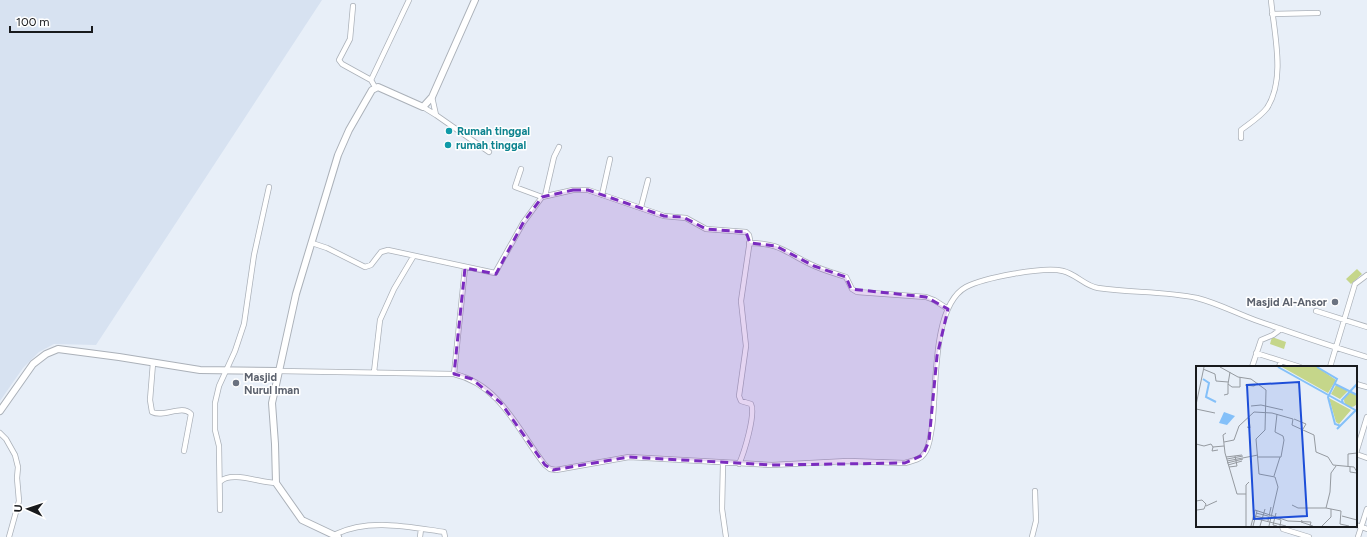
<svg xmlns="http://www.w3.org/2000/svg" width="1367" height="537" viewBox="0 0 1367 537" font-family="Figtree,sans-serif">
	<style>
		.built { fill: #d7e2f1 }
		.green { fill: #c5d68a }
		.lines { fill: none; stroke-linecap: round; stroke-linejoin: round }
		.street-casing { stroke: #abb1b9; stroke-width: 6 }
		.secondary-casing { stroke: #abb1b9; stroke-width: 8 }
		.street { stroke: #fff; stroke-width: 4.5 }
		.secondary { stroke: #fff; stroke-width: 6 }
		.marked { fill: #7b2cbf; fill-opacity: 0.2; stroke: #7b2cbf; stroke-width: 3; stroke-dasharray: 8 5; stroke-linejoin: round }
		.culture-dot { fill: #0f9aa8; stroke: #fff; stroke-width: 1.5 }
		.worship-dot { fill: #6b7280; stroke: #fff; stroke-width: 1.5 }
		.labels { text-anchor: middle; stroke-width: 3; stroke-linejoin: round; paint-order: stroke }
		.culture-label { font-size: 11px; font-weight: bold; fill: #0d838f; stroke: #fff; text-anchor: start }
		.worship-label { font-size: 11px; font-weight: bold; fill: #5b616d; stroke: #fff; text-anchor: end }
		.inset-river { fill: none; stroke: #84c0f9; stroke-width: 2 }
		.inset-road { fill: none; stroke: #959aa0; stroke-width: 1 }
		.view { fill: #1d4ed8; fill-opacity: 0.15; stroke: #1d4ed8; stroke-width: 2 }
		.inset-edge { fill: none; stroke: #181a1d; stroke-width: 2 }
	</style>
	<rect width="100%" height="100%" fill="#e8eff8"/>
	<!-- built -->
	<path class="built" d="M0,0H322L96,345L54,344L39,352L23,368L0,401Z"/>
	<!-- green -->
	<path class="green" d="M1357,269L1362,274L1351,284L1346,279Z
		M1272,337L1286,342L1284,349L1270,344Z"/>
	<g class="lines">
		<defs>
			<path id="street" d="M353,6L350,39L339,60L342,64L371,80L375,87
				M1272,14L1318,13
				M371,80L409,0
				M432,97L436,115L489,152
				M423,107L436,115
				M1241,138V130C1250,123 1260,117 1267,108C1286,79 1274,33 1271,0
				M521,169L515,187L542,197
				M602,195L610,159
				M545,196L554,157L559,147
				M641,207L648,180
				M312,243L327,248L365,267L371,265L381,252L388,250L495,273L523,223L542,197L573,190H588L664,216L686,218L706,229L746,232L749,235L750,240L741,301L746,346L739,396L741,401L751,404C756,414 744,453 739,464
				M749,243C780,243 785,252 810,264C822,270 834,273 846,277L852,289L857,292L926,297L934,300L948,309
				M1316,311L1367,327
				M1256,353L1300,367
				M153,363L150,400L152,412C164,418 182,404 191,414L184,451
				M1252,367L1261,340L1273,335L1281,329
				M1279,367L1281,361
				M1330,367L1355,284L1367,275
				M278,371L454,374C501,385 518,431 545,465L550,469L556,470L629,457L772,465L848,461L905,463C912,461 920,460 924,454C930,447 930,436 932,427C937,392 931,306 966,287C983,278 1044,266 1063,271C1076,274 1085,286 1098,288C1131,293 1165,291 1197,298C1217,303 1236,313 1255,320C1292,333 1329,346 1367,357
				M374,372L380,320L394,289L413,257
				M454,374L465,268
				M1356,384L1367,387
				M0,433L6,439L15,455L18,467L17,478L19,501L9,537
				M1356,453L1367,417
				M1356,454L1367,458
				M723,464L722,509L726,537
				M221,481C232,471 261,483 276,483
				M220,510L219,446L215,430V403L219,386L235,351L244,324L254,255L269,187
				M1356,525L1367,529
				M1282,526L1283,529L1309,537
				M336,534C369,518 409,527 444,532L445,537
				M420,537L421,529
				M1032,537L1036,521L1035,491
				M1358,537L1367,509"/>
			<path id="secondary" d="M0,411L33,364L46,354L58,349L119,357L200,370L278,371
				M338,537L302,520L276,483L275,444L272,403L296,294L338,155L349,130L372,90L378,87L423,107L432,97L475,0"/>
		</defs>
		<!-- street casing -->
		<use href="#street" class="street-casing"/>
		<!-- secondary casing -->
		<use href="#secondary" class="secondary-casing"/>
		<!-- street -->
		<use href="#street" class="street"/>
		<!-- secondary -->
		<use href="#secondary" class="secondary"/>
	</g>
	<!-- marked area -->
	<path class="marked" d="M573,190H588L664,216L683,217L706,229L746,232L750,243L776,246L814,266L846,277L851,289L926,297L948,309L937,356L929,441L923,455L905,463L772,465L629,457L553,470L545,465L501,403L472,379L454,374L465,268L496,274L523,223L542,197Z"/>
	<!-- markers -->
	<g class="culture-dot">
		<circle cx="449" cy="131" r="4"/>
		<circle cx="448" cy="145" r="4"/>
	</g>
	<g class="worship-dot">
		<circle cx="1335" cy="302" r="4"/>
		<circle cx="236" cy="383" r="4"/>
	</g>
	<g class="labels">
		<!-- culture labels -->
		<g class="culture-label">
			<text x="457" y="135">Rumah tinggal</text>
			<text x="456" y="149">rumah tinggal</text>
		</g>
		<!-- worship labels -->
		<g class="worship-label">
			<text x="1327" y="306">Masjid Al-Ansor</text>
			<text x="244" y="381" text-anchor="start">Masjid<tspan x="244" dy="13">Nurul Iman</tspan></text>
		</g>
	</g>
	<!-- overview -->
	<g transform="translate(1196 366)">
		<rect width="161" height="161" fill="#e8eff8"/>
		<path d="M86,1H121L140,14L132,27ZM140,19L152,25L144,33L135,28ZM148 34a7 7 0 1 1 14 0a7 7 0 1 1-14 0ZM133,32L155,44L143,58L140,56Z" fill="#c5d68a"/>
		<path d="M28,46L39,50L31,59L23,57Z" fill="#84c0f9"/>
		<path class="inset-river" d="M82,1L161,45M121,1L141,13L132,31L139,58L145,60M7,13L13,17L10,31L20,36M139,18L161,29M147,37L146,34L161,18M141,63L160,44"/>
		<path class="inset-road" d="M24,1L42,11L55,13L70,24L69,64L60,73L63,108L79,111L82,121L73,160M7,3L19,8L20,15L32,16M34,6L32,18L36,21H44V11M49,19L58,20L62,17M28,29L32,28V18M0,39L8,1M55,40L65,39L87,44M0,43L19,47M98,53L110,58L107,63M51,61L54,62L53,52M30,67L27,69L29,87L41,128H50V160M28,76L38,74L43,60L58,46L76,47L97,53L96,59L118,69L120,86L132,91L137,99L158,101L161,106M0,78L8,80L15,78L17,81M22,84L16,85L17,81L28,80M30,91L46,89M62,91H85L88,74L87,70L79,66L81,48M31,93L47,90M31,95L62,89M31,97L47,93M32,99L46,95M33,101L41,100L39,90M152,101V88L161,87M154,101V106L161,107M78,110L84,91M50,128V119L53,116M0,135L6,134L10,138L8,143L1,144M96,139L102,142H130M10,140L21,135M135,143L145,145L144,158L153,160M60,147L72,150M80,147L77,159L81,160M59,150L72,153M146,150L161,154M57,152L90,160M78,152L85,154L84,160M106,154L105,156L117,160M72,155L75,141M55,160L59,144L92,155L115,156L114,160M57,160L61,145M64,160L69,143M126,160L135,151V143L130,142L134,126L135,107L140,100"/>
		<path class="view" d="M103,16L111,150L58,153L51,19Z"/>
		<rect width="161" height="161" class="inset-edge"/>
	</g>
	<!-- north arrow -->
	<g transform="translate(28 509) rotate(273)" stroke="#ffffff" stroke-width="3" paint-order="stroke">
	<path d="M0-3L7 15L0 10L-7 15Z" fill="#181a1d"/>
	<text y="-6" font-size="11" font-weight="bold" text-anchor="middle" fill="#181a1d">U</text>
	</g>
	<!-- scale -->
	<path d="M10 26v6h82v-6" fill="none" stroke="#181a1d" stroke-width="2"/>
	<text x="16" y="26" font-size="12" fill="#181a1d" stroke="#ffffff" stroke-width="3" paint-order="stroke">100 m</text>
</svg>
